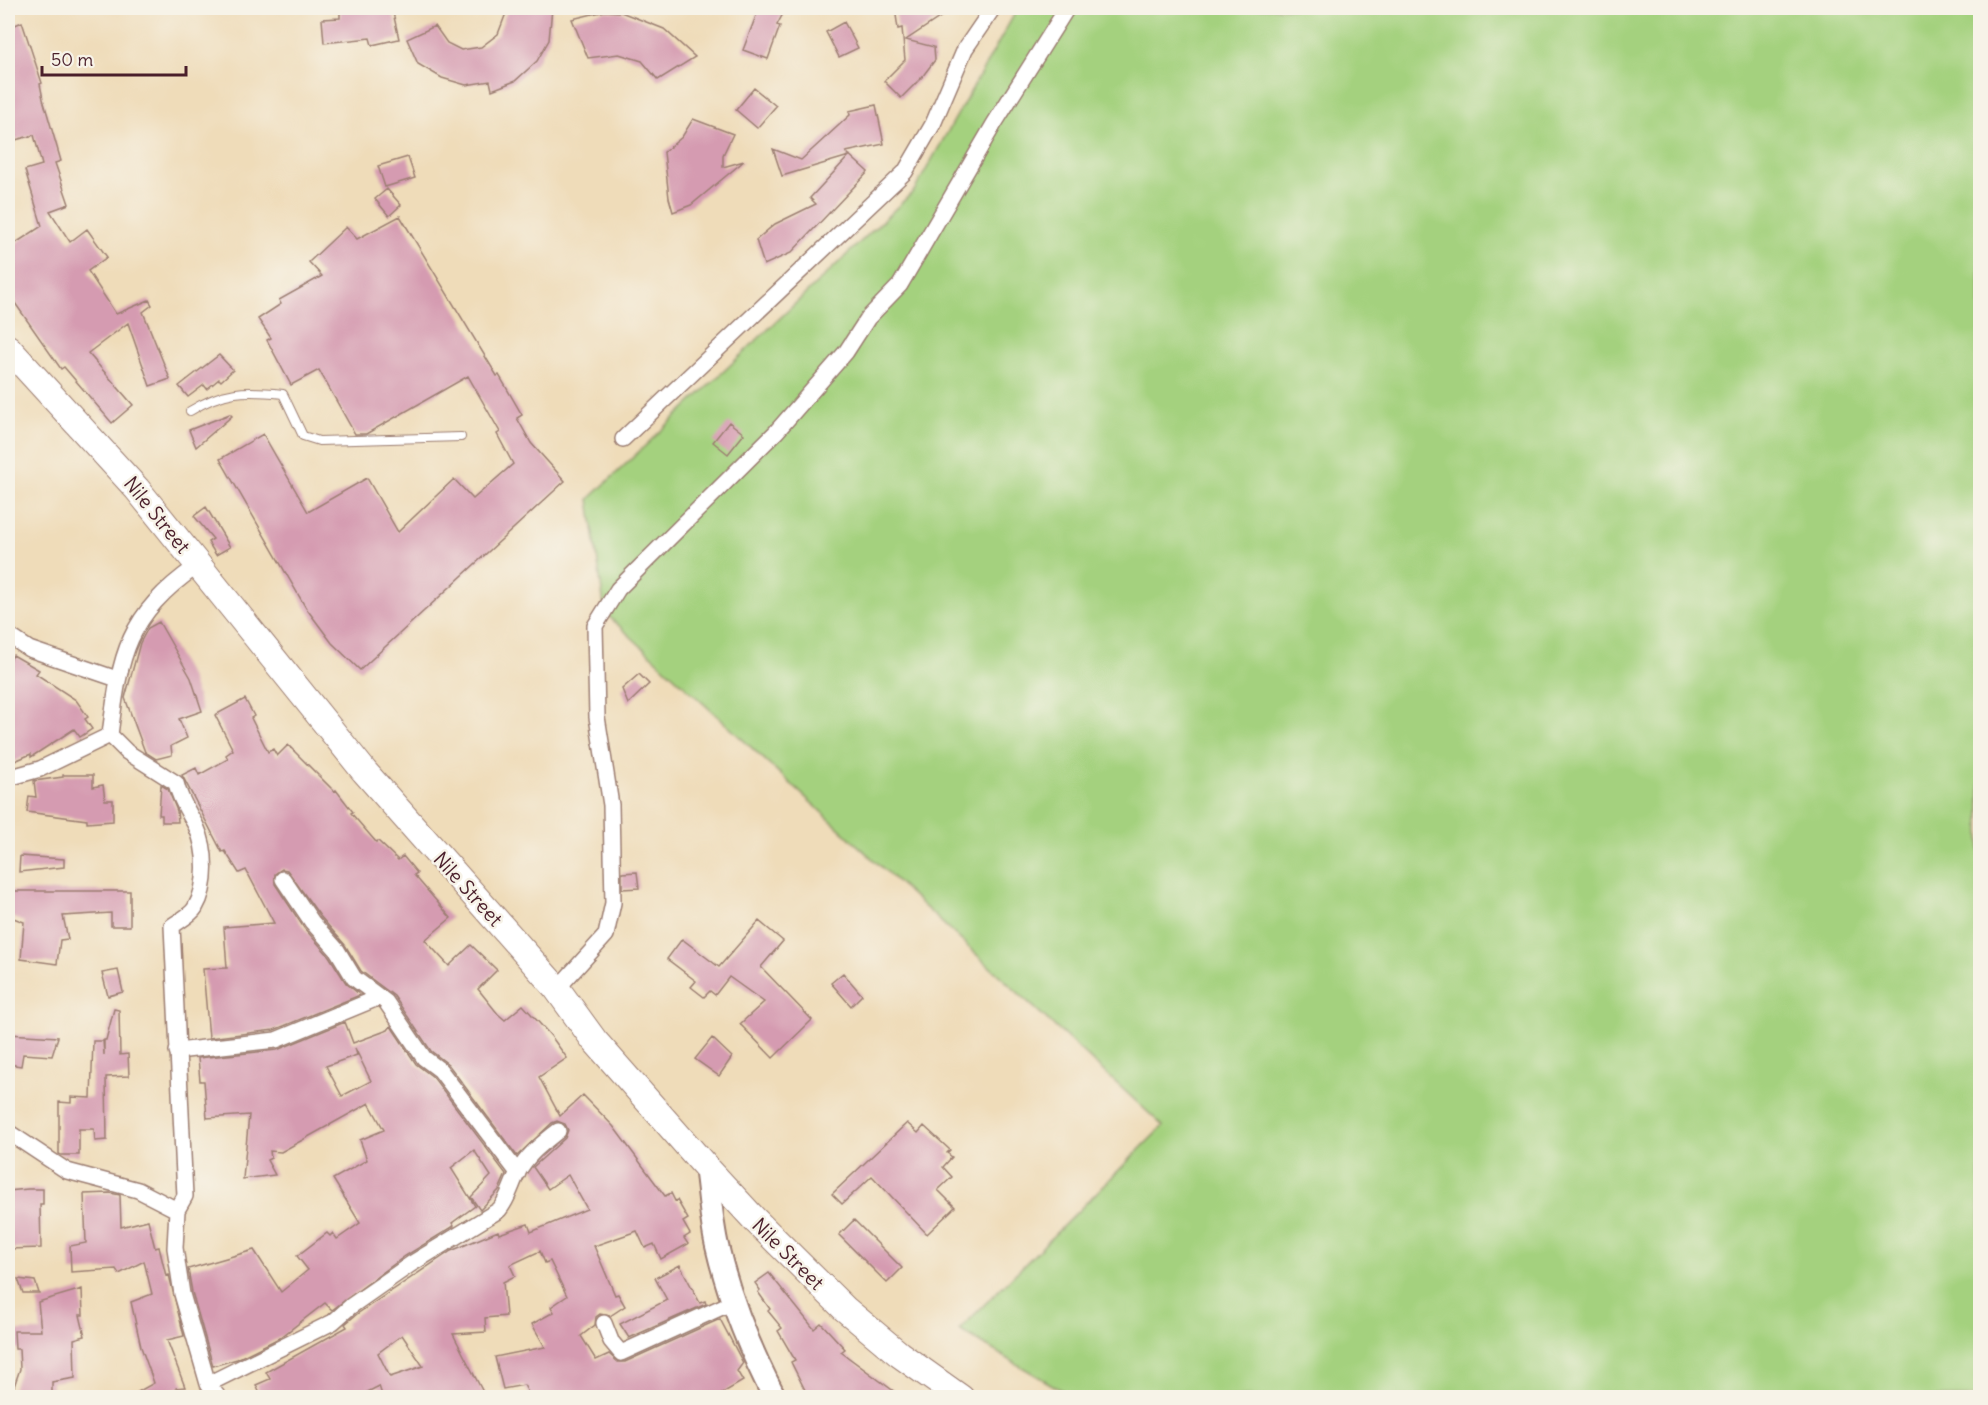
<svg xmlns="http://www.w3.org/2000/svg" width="1988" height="1405" viewBox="0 0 1988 1405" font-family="Delius,sans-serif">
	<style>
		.green { fill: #a4d17e; stroke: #777854; stroke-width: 1.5 }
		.building { fill: #d59bb1; fill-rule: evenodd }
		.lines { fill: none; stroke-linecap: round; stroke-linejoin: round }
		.service-casing { stroke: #9c7e72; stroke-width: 10 }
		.minor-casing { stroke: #9c7e72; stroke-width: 18 }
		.secondary-casing { stroke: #9c7e72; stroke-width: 26 }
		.primary-casing { stroke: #9c7e72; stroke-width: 28 }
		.service { stroke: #fff; stroke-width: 8 }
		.minor { stroke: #fff; stroke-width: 15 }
		.secondary { stroke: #fff; stroke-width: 22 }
		.primary { stroke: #fff; stroke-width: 26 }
		.labels { text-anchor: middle; stroke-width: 5; stroke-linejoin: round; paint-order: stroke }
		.street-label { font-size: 20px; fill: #4a1f2b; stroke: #f7f3e8 }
	</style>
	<rect width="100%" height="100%" fill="#f7f3e8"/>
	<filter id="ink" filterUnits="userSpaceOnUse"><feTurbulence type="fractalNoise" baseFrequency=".0167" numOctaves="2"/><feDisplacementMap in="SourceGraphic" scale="12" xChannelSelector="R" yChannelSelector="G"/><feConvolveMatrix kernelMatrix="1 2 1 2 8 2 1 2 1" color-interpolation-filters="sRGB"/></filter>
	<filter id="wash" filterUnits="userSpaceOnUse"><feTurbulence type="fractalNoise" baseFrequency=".008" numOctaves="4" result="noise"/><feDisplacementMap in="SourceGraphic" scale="24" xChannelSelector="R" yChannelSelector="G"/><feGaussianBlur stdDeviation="1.35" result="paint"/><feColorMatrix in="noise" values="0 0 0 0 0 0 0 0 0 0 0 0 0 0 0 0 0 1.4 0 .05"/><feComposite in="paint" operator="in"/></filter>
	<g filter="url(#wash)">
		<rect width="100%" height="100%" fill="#efdcb9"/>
		<!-- green -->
		<path class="green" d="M1018,8H1980V1397H1073L959,1330L1163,1126L605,613L589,499L914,191Z"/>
		<g id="blocks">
			<!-- building -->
			<path class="building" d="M340,8H392L399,39L372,45L370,38L324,43L322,19L340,18Z
				M508,8H552L549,40L537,61L515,81L492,90L490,81L466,85L442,78L418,64L407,39L435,26L447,43L461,50L481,47L498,34Z
				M759,8H786L777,25L780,26L768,59L743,50Z
				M895,8H954L906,40L934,47L935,60L922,77L901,98L884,81L905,60L902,28L898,29Z
				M605,11L621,12L664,29L695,57L658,80L642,61L619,54L588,58L572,19Z
				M22,22L42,83L40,84L43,99L61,161L55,163L69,204L50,211L70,242L87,229L107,257L88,271L116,314L149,300L152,305L143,312L170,379L150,386L128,323L88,353L133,405L112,423L64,367L61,369L8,293V248L42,226L25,170L42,165L34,135L8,142V28Z
				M844,22L858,48L839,57L826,32Z
				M754,88L776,106L757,128L736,110Z
				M876,105L884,144L846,152L868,172L791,253L764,265L756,240L775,224L816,204L810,198L849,156L782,176L773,149L801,160L850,115L849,111Z
				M693,119L733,134L723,155V167L744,161L691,205L673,212L669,198L664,152L682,137Z
				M408,157L415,178L385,187L378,166Z
				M387,189L401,205L389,216L375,199Z
				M400,216L497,376L499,375L522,415L517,418L531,443L565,481L360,670L332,643L306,608L220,459L263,434L308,512L367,478L398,532L454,479L473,499L513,464L497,434L500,432L468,376L366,434H355L319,370L291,385L267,340L271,338L258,319L281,304L279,300L322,276L309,262L346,227L357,239Z
				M219,355L233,370L221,381L219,379L207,389L204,385L188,397L179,386Z
				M230,414L232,416L196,447L189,430Z
				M729,422L744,434L728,454L713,442Z
				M206,507L230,547L216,555L208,542L213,539L194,516Z
				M159,622L191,678L202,711L179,719L187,738L171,746L172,755L156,759L145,752L125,698L140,643L148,628Z
				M13,655L39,670L36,674L76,700L88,717L85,719L92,729L80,737L74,729L31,757V754L8,764V664Z
				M639,674L649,684L628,704L622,689Z
				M245,699L254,716L251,718L268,752L273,749L277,756L288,745L334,791L336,790L353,812L351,813L376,842L378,841L398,860L403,856L417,873L414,875L451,918L425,940L449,966L471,945L497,970L478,989L498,1014L505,1020L523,1005L551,1036L567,1058L539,1077L560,1116L583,1095L613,1126L665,1196L671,1193L675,1201L677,1200L688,1219L683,1222L690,1234L684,1238L688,1244L661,1259L654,1244L645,1248L637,1231L594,1246L615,1295L618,1294L625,1306L610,1316L600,1314L596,1317L595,1325L581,1336L596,1360L609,1354L618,1362H625L720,1319L743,1363L737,1371L743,1381L714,1398H531L524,1385L503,1389L495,1357L545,1347L532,1324L554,1312L551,1307L567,1296L550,1261L545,1263L540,1251L510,1265L515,1276L503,1282L506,1316L485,1318L486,1332L453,1334L486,1398H383L379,1386L356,1398H262L256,1385L270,1379L266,1372L347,1327L345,1324L357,1314L451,1251L498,1231L499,1234L528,1224L531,1232L587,1209L568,1175L548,1189L533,1167L565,1138L568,1130L565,1124L557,1121L552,1123L517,1156L448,1064L431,1051L394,996L361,971L345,945L320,916L287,870L282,869L275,874V884L304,928L329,956L346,983L360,995L274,1030L209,1038L203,969L227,968L224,927L274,923L246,870L239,873L225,851L222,852L182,775L196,768L199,775L228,759L226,755L233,750L215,715ZM402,1335L423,1366L390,1377L378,1353Z
				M63,775H93V787L103,785L105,800H113V821L87,823V820L27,812L29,796L36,797L34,781L63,777Z
				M161,785L168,789L177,811L178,822H162V815H159Z
				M20,856L64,859V867L19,872Z
				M637,872L639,888L622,889V873Z
				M8,891H130V926H111V913L63,916L68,939L60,940L57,964L21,959L24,922L8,916Z
				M759,921L783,941L761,967L812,1020L773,1058L740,1024L764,1002L729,977L715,995L710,991L704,997L691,987L696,981L667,959L682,939L719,967Z
				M118,970L123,992L108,996L102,973Z
				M843,973L862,995L851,1006L831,983Z
				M114,1009L119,1010L120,1055L128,1054L129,1076L106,1077L107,1140L95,1141L94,1129H79V1155H61L59,1154V1102L71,1103V1097L91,1098L93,1041H103L104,1055V1040H106Z
				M345,1022L353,1043L388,1030L391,1026L416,1064L433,1077L506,1174L499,1190L480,1210L471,1197L491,1176L474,1150L451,1168L475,1206L452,1223L454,1226L405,1256L332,1310L325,1303L281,1337L237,1359L213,1366L192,1292L188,1269L254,1250L281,1292L308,1270L297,1256L327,1233L330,1236L333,1233L337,1239L360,1223L333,1179L367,1160L360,1140L384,1130L369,1103L281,1152L270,1151L271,1158L267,1160L275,1175L243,1179L249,1115L207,1118L204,1081H200L198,1058L277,1050ZM355,1048L371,1081L342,1096L326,1066L357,1055Z
				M8,1034L58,1037L52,1056L23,1054L21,1066L8,1064Z
				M712,1038L732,1057L719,1076L695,1059Z
				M907,1123L918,1133L924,1126L950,1150L947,1153L952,1157L943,1167L952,1177L938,1190L955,1207L927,1234L872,1176L842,1204L832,1194Z
				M28,1189H43V1204H40L41,1248L8,1249V1191Z
				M110,1193L120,1195L121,1227L148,1220L155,1248L159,1247L166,1276L169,1275L184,1336L167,1340L185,1387L176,1388L171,1398H127L154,1383L141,1347L131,1302L152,1294L144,1261L119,1274L116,1269L71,1272L70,1246L86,1243L84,1194Z
				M854,1220L902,1268L887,1283L839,1235Z
				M680,1265L700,1303L705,1301L706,1304L629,1338L620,1324L667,1300L655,1278Z
				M769,1273L814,1329L821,1323L845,1349L841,1352L903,1398H809L791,1362L795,1360L778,1331L782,1328L768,1311L770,1309L758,1292L760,1290L755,1283Z
				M18,1279L35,1281L39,1293H23Z
				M82,1289L83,1315H80L85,1336L74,1339L75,1378L52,1382V1398H10L20,1369L19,1349H15L14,1331H41L38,1302Z"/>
		</g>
	</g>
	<g filter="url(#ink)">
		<use href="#blocks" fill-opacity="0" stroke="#9c7e72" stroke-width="1.5"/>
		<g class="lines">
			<defs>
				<path id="service" d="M190,411C224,390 244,390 283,394L303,436L319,441L461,437"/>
				<path id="minor" d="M623,439L905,172L933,124L965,49L993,8
					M197,566C127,615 120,654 110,735L127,752L176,783C180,800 188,811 196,826C207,849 208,886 195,908C191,915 179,921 172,926L185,1196L177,1210L175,1248L182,1294L208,1384L219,1398
					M8,635L29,649L117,679
					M8,778L40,769L110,735
					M283,879L312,922L337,950L354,978L386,1002L424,1058L440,1070L518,1173
					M557,989L606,935L613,903L611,805L597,717L595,626L618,589L776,432L846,352L868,318L900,285L994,124L1067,8
					M177,1051L276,1040L380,997
					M8,1132L67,1171L138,1190L177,1210
					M604,1323L611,1341L621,1353L733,1302
					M208,1384L333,1322L351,1306L411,1264L499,1210C509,1198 511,1185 518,1172C528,1154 542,1144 558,1131"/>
				<path id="secondary" d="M706,1167C710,1193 711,1221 717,1246C729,1298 750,1350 775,1398"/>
				<path id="primary" d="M8,348L137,489L364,771L557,989L594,1040L706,1167L755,1220L845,1309L899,1354L961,1398"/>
			</defs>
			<!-- service casing -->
			<use href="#service" class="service-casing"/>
			<!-- minor casing -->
			<use href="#minor" class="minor-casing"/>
			<!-- secondary casing -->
			<use href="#secondary" class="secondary-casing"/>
			<!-- primary casing -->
			<use href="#primary" class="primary-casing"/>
			<!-- service -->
			<use href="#service" class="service"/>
			<!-- minor -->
			<use href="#minor" class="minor"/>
			<!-- secondary -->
			<use href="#secondary" class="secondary"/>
			<!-- primary -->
			<use href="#primary" class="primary"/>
		</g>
	</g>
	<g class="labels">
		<!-- street labels -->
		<g class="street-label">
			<text transform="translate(157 515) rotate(51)" y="7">Nile Street</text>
			<text transform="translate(468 889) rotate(48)" y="7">Nile Street</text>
			<text transform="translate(788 1254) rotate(45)" y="7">Nile Street</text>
		</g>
	</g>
	<!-- margin -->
	<rect width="1988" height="1405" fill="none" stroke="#f7f3e8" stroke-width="30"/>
	<!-- scale -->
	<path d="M42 66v9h144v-9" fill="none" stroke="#4a1f2b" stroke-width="3"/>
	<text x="51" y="66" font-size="18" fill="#4a1f2b" stroke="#f7f3e8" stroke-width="4.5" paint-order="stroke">50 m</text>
</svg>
